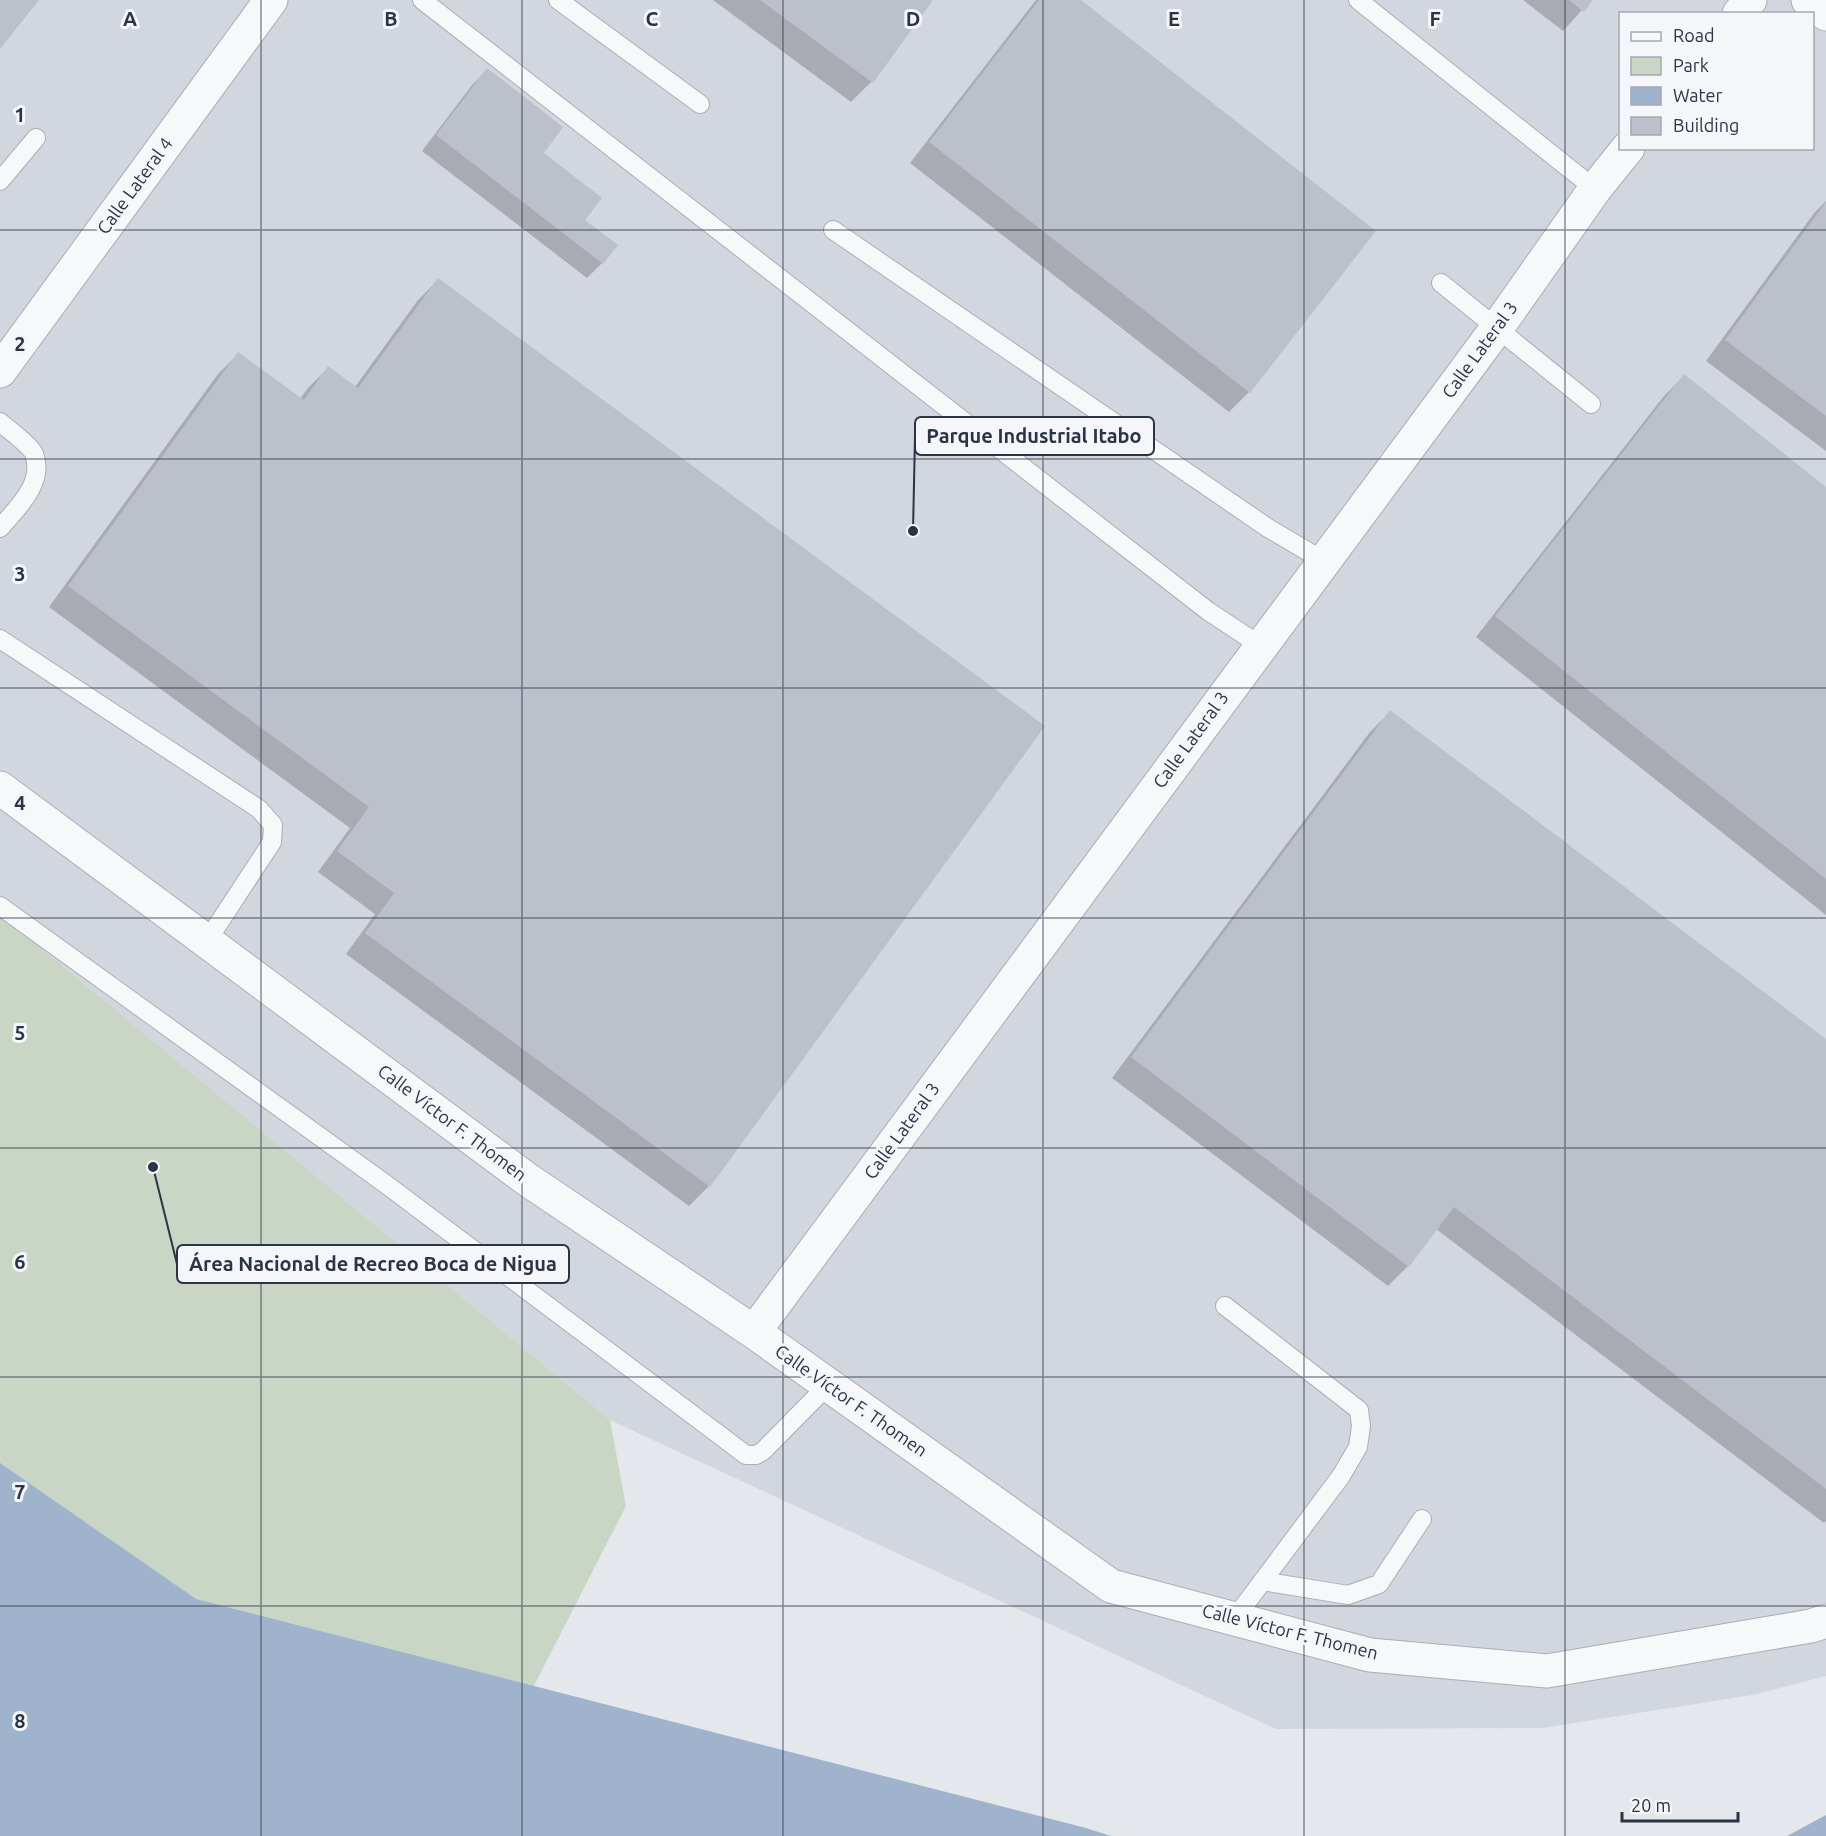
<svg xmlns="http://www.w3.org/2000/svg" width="1826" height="1836" viewBox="0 0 1826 1836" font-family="Ubuntu,sans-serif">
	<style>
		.built { fill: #d2d6de; fill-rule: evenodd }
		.green { fill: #c9d6c5 }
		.water { fill: #9fb4cc }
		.shadow { fill: #0003 }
		.building { fill: #bbc0ca }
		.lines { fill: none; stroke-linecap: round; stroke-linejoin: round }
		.lane-casing { stroke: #a9aeb7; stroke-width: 20 }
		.street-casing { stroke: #a9aeb7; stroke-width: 35 }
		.lane { stroke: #f7f8fa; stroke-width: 18 }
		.street { stroke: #f7f8fa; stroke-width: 33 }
		.grid { fill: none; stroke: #2b3445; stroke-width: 1.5; stroke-opacity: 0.55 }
		.labels { text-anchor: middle; stroke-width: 6; stroke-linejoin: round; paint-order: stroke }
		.street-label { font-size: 18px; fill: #2b3445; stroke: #f4f6f9 }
		.grid-label { font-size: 20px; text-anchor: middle; font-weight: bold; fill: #2b3445; stroke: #f4f6f9; stroke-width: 6; stroke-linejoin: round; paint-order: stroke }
		.leader { fill: none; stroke: #2b3445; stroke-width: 2 }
		.callout-dot { fill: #2b3445; stroke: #f4f6f9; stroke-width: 2 }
		.callout { fill: #f4f6f9; stroke: #2b3445; stroke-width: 2 }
		.callout-label { font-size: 20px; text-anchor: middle; font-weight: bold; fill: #2b3445 }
	</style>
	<rect width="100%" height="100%" fill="#e4e7ec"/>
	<!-- built -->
	<path class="built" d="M0,0H1826V1676L1753,1695L1542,1728L1276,1729L610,1420L0,914ZM1620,14H1812V148H1620Z"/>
	<!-- green -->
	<path class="green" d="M0,914L610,1420L626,1506L457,1836H0Z"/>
	<!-- water -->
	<path class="water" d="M0,1463L196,1599L1086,1828L1111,1836H0Z
		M1826,1815V1836H1787Z"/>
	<!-- shadow -->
	<path class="shadow" d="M713,0H931L871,82L851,102Z
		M1036,0H1078L1249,392L1229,412L910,163Z
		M1523,0H1591L1563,31Z
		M487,70L583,220L602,263L587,278L422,151L472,85Z
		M1826,201V451L1706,361L1815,212Z
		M438,280L709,1186L689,1206L346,954L375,914L318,872L350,828L49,607L218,374L238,354L300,399L308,388L328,368L355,387L418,300Z
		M1684,376L1826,488V915L1476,637L1664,396Z
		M1390,712L1826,1041V1521L1824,1523L1436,1229L1408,1266L1388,1286L1112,1078L1370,732Z"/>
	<!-- building -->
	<path class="building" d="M0,0H39L0,49Z
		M760,0H933L873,83Z
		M1039,0H1081L1376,231L1250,393L929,142Z
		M1569,0H1593L1584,12Z
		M487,68L563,127L544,153L602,198L585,220L618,245L603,264L436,135Z
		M1826,202V416L1725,340Z
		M438,278L1045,726L710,1187L365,933L394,893L337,851L369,807L68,586L238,352L304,400L328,366L358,388Z
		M1684,374L1826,487V879L1495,616Z
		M1390,710L1826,1039V1489L1454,1207L1409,1267L1131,1057Z"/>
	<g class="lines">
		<defs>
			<path id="lane" d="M422,0L1208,611L1261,646
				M558,0L700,104
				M1358,0L1595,189
				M0,181L36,138
				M833,230L1268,528L1324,561
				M1441,283L1591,404
				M0,422C8,429 31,446 34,454C45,483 17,508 0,528
				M0,639L259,809L273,825L272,842L207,941
				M0,906L387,1185L746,1455H756L763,1451L828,1385
				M1225,1306L1359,1410L1361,1426L1358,1447L1341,1476L1235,1618
				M1262,1581L1348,1595L1379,1584L1422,1519"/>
			<path id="street" d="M1808,0L1826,14
				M1739,14L1750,0
				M0,371L271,0
				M0,788L528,1180L754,1332L1111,1586L1370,1655L1547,1671L1811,1626L1826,1621
				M754,1332L1497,328L1595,189L1628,148"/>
		</defs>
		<!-- lane casing -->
		<use href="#lane" class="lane-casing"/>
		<!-- street casing -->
		<use href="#street" class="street-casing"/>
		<!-- lane -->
		<use href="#lane" class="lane"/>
		<!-- street -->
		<use href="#street" class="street"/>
	</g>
	<!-- grid -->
	<path class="grid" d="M261,0V1836M522,0V1836M783,0V1836M1043,0V1836M1304,0V1836M1565,0V1836M0,230H1826M0,459H1826M0,688H1826M0,918H1826M0,1148H1826M0,1377H1826M0,1606H1826"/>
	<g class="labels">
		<!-- street labels -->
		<g class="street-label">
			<text transform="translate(135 186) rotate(-54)" y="6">Calle Lateral 4</text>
			<text transform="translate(1480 350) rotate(-54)" y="6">Calle Lateral 3</text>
			<text transform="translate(1191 740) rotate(-54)" y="6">Calle Lateral 3</text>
			<text transform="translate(452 1123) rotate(37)" y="6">Calle Víctor F. Thomen</text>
			<text transform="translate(902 1131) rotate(-54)" y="6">Calle Lateral 3</text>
			<text transform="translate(851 1401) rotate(35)" y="6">Calle Víctor F. Thomen</text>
			<text transform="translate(1290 1632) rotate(14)" y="6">Calle Víctor F. Thomen</text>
		</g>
	</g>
	<g class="grid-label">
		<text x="130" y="26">A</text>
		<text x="391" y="26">B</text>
		<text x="652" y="26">C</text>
		<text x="913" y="26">D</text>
		<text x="1174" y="26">E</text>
		<text x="1435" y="26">F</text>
		<text x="20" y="122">1</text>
		<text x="20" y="351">2</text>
		<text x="20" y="581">3</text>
		<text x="20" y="810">4</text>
		<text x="20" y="1040">5</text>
		<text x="20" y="1269">6</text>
		<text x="20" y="1499">7</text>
		<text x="20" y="1728">8</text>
	</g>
	<!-- callouts -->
	<path class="leader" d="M913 531L915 436M153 1167L177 1264"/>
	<g class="callout-dot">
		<circle cx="913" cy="531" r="6"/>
		<circle cx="153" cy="1167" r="6"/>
	</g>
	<g class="callout">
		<rect x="915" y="417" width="239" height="38" rx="6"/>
		<rect x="177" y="1245" width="392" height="38" rx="6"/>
	</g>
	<g class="callout-label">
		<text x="1034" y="443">Parque Industrial Itabo</text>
		<text x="373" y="1271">Área Nacional de Recreo Boca de Nigua</text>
	</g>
	<!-- legend -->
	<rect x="1619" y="12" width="195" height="138" fill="#f4f6f9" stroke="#a4a8b1" stroke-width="1.5"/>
	<rect x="1631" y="32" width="30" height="9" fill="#f7f8fa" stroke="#a4a8b1" stroke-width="1.5"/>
	<text x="1673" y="42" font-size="18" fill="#2b3445">Road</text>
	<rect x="1631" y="57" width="30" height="18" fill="#c9d6c5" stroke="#a4a8b1" stroke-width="1.5"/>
	<text x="1673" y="72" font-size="18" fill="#2b3445">Park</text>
	<rect x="1631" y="87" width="30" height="18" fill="#9fb4cc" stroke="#a4a8b1" stroke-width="1.5"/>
	<text x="1673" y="102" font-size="18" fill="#2b3445">Water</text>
	<rect x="1631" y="117" width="30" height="18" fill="#bbc0ca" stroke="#a4a8b1" stroke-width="1.5"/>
	<text x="1673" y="132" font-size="18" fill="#2b3445">Building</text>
	<!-- scale -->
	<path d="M1622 1812v9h116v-9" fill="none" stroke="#2b3445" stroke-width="3"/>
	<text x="1631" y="1812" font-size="18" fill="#2b3445" stroke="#f4f6f9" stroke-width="4.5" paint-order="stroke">20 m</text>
</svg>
